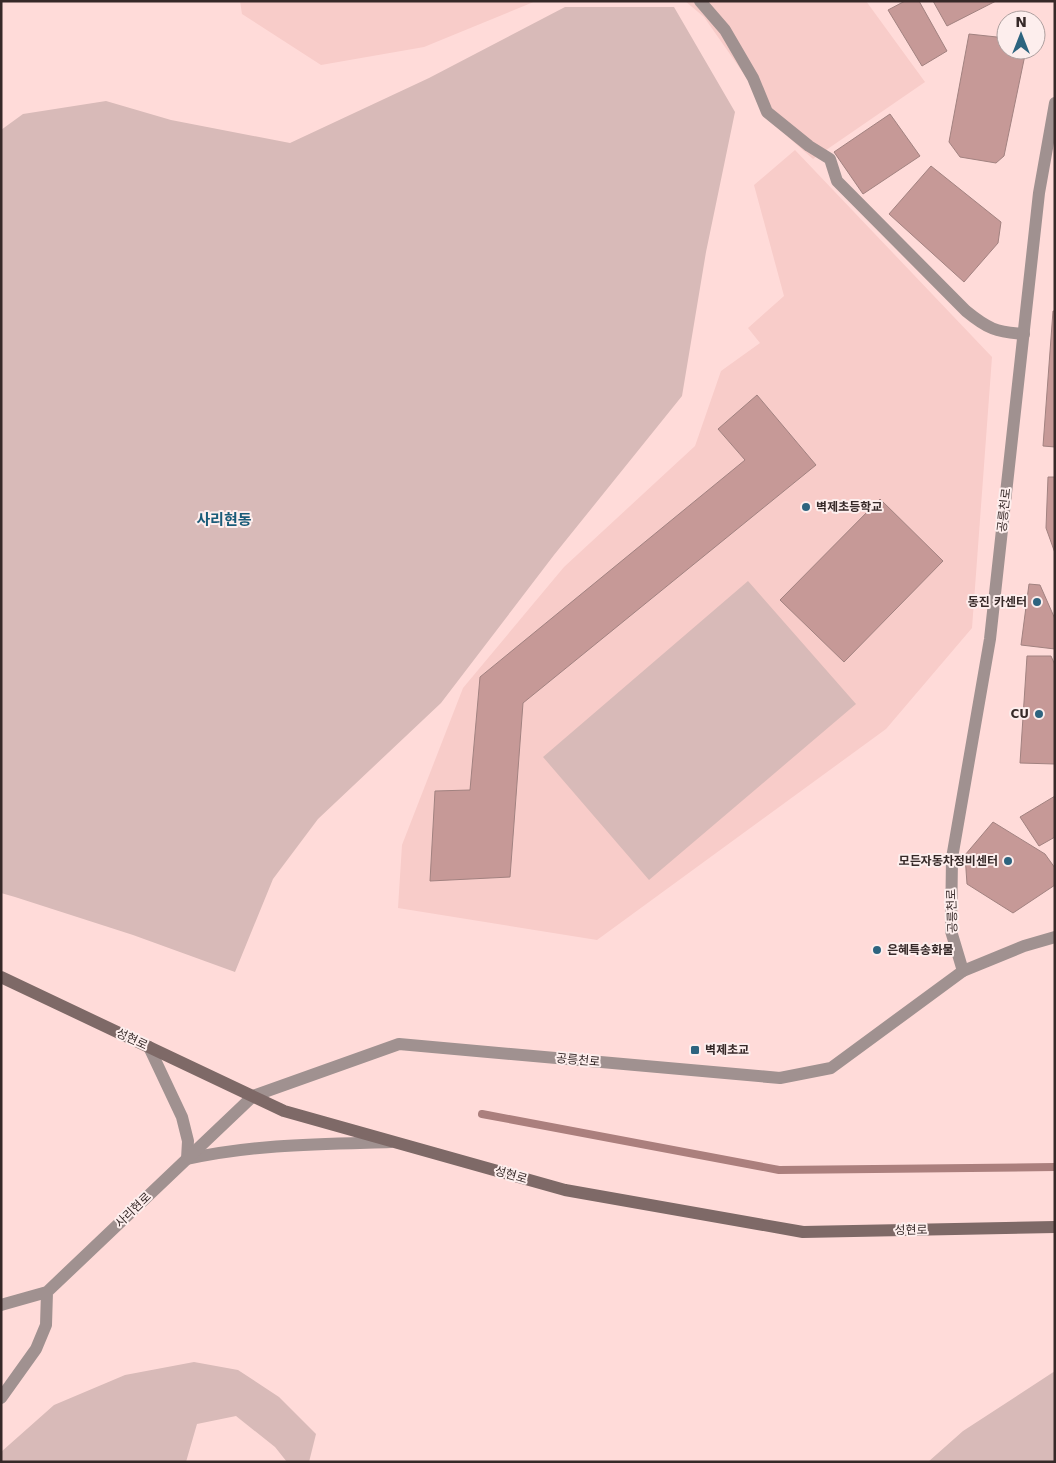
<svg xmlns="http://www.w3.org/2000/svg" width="1056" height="1463" viewBox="0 0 1056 1463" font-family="'DejaVu Sans','Noto Sans KR',sans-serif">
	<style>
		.built { fill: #f8ccc9 }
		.green { fill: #d8bab8 }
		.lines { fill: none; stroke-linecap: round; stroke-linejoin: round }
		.stream { stroke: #ab7f7d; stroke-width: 8 }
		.building { fill: #c69997; stroke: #a28280 }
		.service { stroke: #a09190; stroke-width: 12 }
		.minor { stroke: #a09190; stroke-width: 12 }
		.tertiary { stroke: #a09190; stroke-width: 12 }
		.secondary { stroke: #7e6967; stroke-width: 12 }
		.poi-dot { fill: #2d647f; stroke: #fdeeed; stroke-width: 2 }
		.labels { text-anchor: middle; stroke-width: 4; stroke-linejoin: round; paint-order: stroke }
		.poi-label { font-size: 12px; font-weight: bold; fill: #362928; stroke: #fdeeed; text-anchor: start }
		.street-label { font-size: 12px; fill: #362928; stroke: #fdeeed }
		.quarter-label { font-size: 15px; font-weight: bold; fill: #195b78; stroke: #fdeeed }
	</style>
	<rect width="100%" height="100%" fill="#ffdbd9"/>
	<!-- built -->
	<path class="built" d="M240,1H536L424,47L321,65L242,14Z
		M685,1H866L925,82L813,159L788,137L704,17Z
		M795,150L992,357L972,628L886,729L597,940L398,908L402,845L463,688L564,567L695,446L721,371L760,343L748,328L784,296L754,185Z"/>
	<!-- green -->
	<path class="green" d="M565,7H674L735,112L706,252L682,396L554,555L441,703L318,819L273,879L235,972L133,935L15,897L1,893V130L23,114L106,101L171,120L290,143L429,78Z
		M748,581L856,704L649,880L543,757Z
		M194,1362L238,1370L279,1397L316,1434L309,1462H287L275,1447L236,1416L197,1424L186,1462H1V1452L54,1405L125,1375Z
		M1055,1371V1462H928L963,1431Z"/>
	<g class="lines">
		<!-- stream -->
		<path class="stream" d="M482,1114L779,1170L1055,1167"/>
	</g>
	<!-- building -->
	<path class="building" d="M905,1H919L947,51L922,66L888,10Z
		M933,1H996L947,26Z
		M969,34L1006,38V50H1026L1004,156L996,163L960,157L949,142Z
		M890,114L920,156L863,194L834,152Z
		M931,166L1001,222L998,243L964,282L889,214Z
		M1053,311H1055V447L1043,446Z
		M757,395L816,465L523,703L510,877L430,881L435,791L470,790L480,677L745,460L718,429Z
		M1048,477H1055V553L1046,528Z
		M880,499L943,561L844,662L780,600Z
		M1029,584L1040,585L1055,619V649L1021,645Z
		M1027,656H1051L1055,665V764L1020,763Z
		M1055,796V837L1039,846L1020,817Z
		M993,822L1045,854L1055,868V885L1013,913L967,884L965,855Z"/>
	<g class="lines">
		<!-- service -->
		<path class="service" d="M700,1L725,30L753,78L767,112L809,146L830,159L837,181L966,311C988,329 996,332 1024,334
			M149,1047L182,1117L188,1141L187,1159C254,1144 322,1144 391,1142"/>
		<!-- minor -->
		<path class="minor" d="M963,971L1024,946L1055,937
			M1,1305L47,1292L253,1096
			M1,1398L36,1349L46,1325L47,1292"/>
		<!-- tertiary -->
		<path class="tertiary" d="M253,1096L399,1044L780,1078L831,1068L963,971L951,931L952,858L990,639L1039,193L1055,103"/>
		<!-- secondary -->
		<path class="secondary" d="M1,977L284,1111L565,1190L803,1232L1055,1227"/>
	</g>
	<!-- markers -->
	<g class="poi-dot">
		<circle cx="806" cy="507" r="5"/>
		<circle cx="1037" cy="602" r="5"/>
		<circle cx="1039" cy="714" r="5"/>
		<circle cx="1008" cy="861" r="5"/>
		<circle cx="877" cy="950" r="5"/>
		<rect x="690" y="1045" width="10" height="10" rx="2.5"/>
	</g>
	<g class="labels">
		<!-- poi labels -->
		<g class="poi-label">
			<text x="816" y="511">벽제초등학교</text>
			<text x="1027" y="606" text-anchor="end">동진 카센터</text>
			<text x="1029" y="718" text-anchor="end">CU</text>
			<text x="998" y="865" text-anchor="end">모든자동차정비센터</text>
			<text x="887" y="954">은혜특송화물</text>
			<text x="705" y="1054">벽제초교</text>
		</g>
		<!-- street labels -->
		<g class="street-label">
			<text transform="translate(1004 510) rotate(-84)" y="4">공릉천로</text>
			<text transform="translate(952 911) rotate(-92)" y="4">공릉천로</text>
			<text transform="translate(132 1039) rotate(25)" y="4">성현로</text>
			<text transform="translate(578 1060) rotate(5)" y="4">공릉천로</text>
			<text transform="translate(511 1175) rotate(16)" y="4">성현로</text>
			<text transform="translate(133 1210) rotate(-44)" y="4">사리현로</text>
			<text transform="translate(911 1230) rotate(-1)" y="4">성현로</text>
		</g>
		<!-- quarter labels -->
		<g class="quarter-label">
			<text x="224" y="525">사리현동</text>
		</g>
	</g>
	<!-- border -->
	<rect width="1056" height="1463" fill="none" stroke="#362928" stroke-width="5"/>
	<!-- north arrow -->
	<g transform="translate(1021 35)"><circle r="24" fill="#fdeeed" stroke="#ad9f9e"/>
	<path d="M0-4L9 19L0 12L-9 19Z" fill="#2d647f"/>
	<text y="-8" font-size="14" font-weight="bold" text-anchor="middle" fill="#362928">N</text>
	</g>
</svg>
